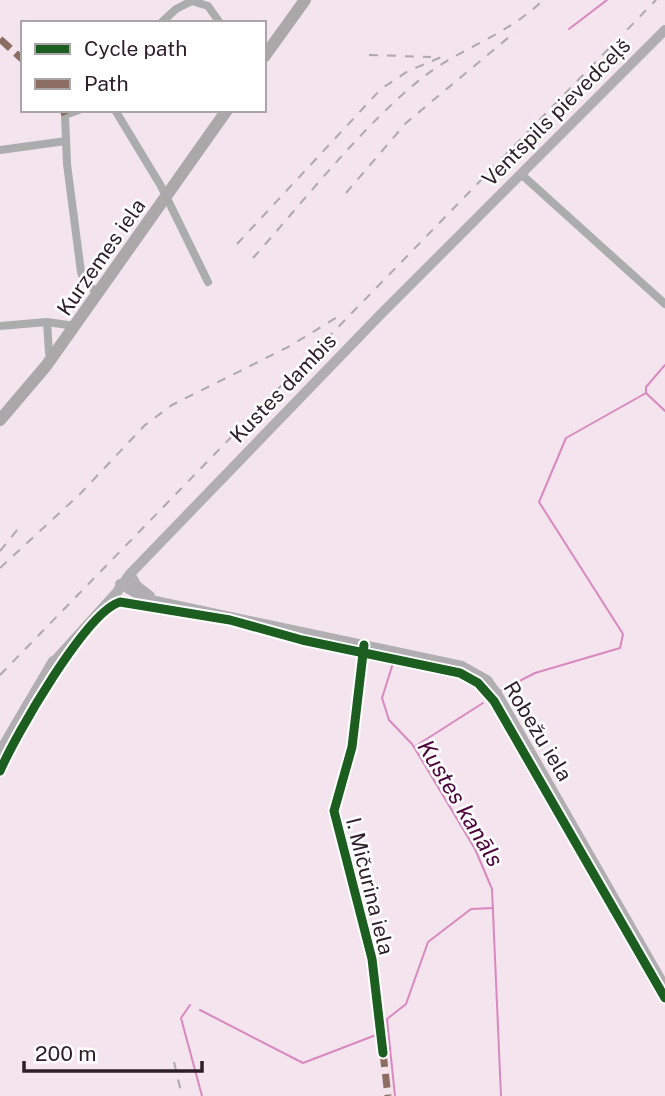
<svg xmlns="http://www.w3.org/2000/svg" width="665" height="1096" font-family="'Public Sans',sans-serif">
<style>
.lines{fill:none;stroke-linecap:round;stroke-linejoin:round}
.stream{stroke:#da88c0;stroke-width:2}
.minor{stroke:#abacac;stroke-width:8}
.major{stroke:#b0aeb0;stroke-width:10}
.highway{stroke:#aba8aa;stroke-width:12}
.rail{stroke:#ada9ac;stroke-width:2;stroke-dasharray:9 9;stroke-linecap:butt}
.quiet{stroke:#8d6e63;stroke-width:7;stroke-dasharray:14 7;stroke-linecap:butt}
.cycleway-casing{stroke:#fff;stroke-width:13}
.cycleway{stroke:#1b5e20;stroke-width:9}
.labels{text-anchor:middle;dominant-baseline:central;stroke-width:5;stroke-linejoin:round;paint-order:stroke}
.street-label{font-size:21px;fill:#2e1e28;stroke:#fff}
.water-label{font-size:23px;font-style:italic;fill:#4e053c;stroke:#fff}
</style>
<rect width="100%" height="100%" fill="#f3e4ed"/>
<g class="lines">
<!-- stream -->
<g class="stream">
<path d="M569 29 607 0"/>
<path d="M665 365 646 387V393L665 411"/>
<path d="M394 660 382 698 389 720 412 744 423 762 475 849 492 889 501 1096"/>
<path d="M500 691 535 673 620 648 623 634 539 502 566 438 646 393"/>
<path d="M414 747 483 703"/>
<path d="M190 1005 181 1018 202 1096"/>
<path d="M200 1010 303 1063 376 1035"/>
<path d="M395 1096 387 1019 406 1004 428 942 471 909 493 908"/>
</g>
<!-- minor -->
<g class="minor">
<path d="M161 23 176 9 192 1 208 6 220 23"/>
<path d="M79 110 65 115 67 164 81 272 84 280 97 293"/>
<path d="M115 110 161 186 208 282"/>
<path d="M0 150 66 141"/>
<path d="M521 174 665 304"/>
<path d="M47 322 49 353 52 358"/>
<path d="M0 326 47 322 75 326"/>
<path d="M364 645 352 747 334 811 372 959 383 1053"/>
</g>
<!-- major -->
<g class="major">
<path d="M130 574 137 586 150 596"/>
<path d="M120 584 146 599 462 666 487 680 499 697 665 987"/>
<path d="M50 666 117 592 130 574 380 315 665 30"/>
<path d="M0 751 53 661"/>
</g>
<!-- highway -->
<g class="highway">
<path d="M264 57 305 0"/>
<path d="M0 420 46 366 227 110"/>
</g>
<!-- rail -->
<g class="rail">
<path d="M369 55 431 57"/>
<path d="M346 193 406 123 515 32"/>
<path d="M237 244 381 89 408 71 444 56"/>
<path d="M253 258C305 200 361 127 422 78 460 48 508 35 543 0"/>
<path d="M0 551 17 530"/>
<path d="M0 568 80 494 145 425 172 405 290 346 339 316"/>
<path d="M0 675 656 0"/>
<path d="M174 1062 182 1096"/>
</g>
<!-- quiet -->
<g class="quiet">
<path d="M0 39 23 60"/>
<path d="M63 110 65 115"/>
<path d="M383 1053 388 1096"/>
</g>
<defs>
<g id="cycleway">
<path d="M364 645 352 747 334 811 372 959 383 1053"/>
<path d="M0 771C15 736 86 612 120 602L230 620 302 640 460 673 478 683 494 701 665 998"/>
</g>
</defs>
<!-- cycleway casing -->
<use href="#cycleway" class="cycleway-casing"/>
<!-- cycleway -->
<use href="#cycleway" class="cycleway"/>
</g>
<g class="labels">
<!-- street labels -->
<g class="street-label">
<text transform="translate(556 112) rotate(-45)">Ventspils pievedceļš</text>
<text transform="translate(101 257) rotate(-55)">Kurzemes iela</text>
<text transform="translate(283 388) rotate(-46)">Kustes dambis</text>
<text transform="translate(538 731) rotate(59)">Robežu iela</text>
<text transform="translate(370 886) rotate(76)">I. Mičurina iela</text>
</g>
<!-- water labels -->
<g class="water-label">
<text transform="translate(461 803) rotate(59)">Kustes kanāls</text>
</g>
</g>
<!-- legend -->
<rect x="21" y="21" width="245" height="91" fill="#ffffff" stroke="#aba5a9" stroke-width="2"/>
<rect x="35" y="44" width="35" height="10" fill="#1b5e20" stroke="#aba5a9" stroke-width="2"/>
<text x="84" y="56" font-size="21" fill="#2e1e28">Cycle path</text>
<rect x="35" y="79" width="35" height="10" fill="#8d6e63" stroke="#aba5a9" stroke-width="2"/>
<text x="84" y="91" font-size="21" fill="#2e1e28">Path</text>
<!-- scale -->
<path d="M24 1061v10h178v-10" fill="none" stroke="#2e1e28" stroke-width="3.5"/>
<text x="35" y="1061" font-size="21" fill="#2e1e28" stroke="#ffffff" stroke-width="5" paint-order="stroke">200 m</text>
</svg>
